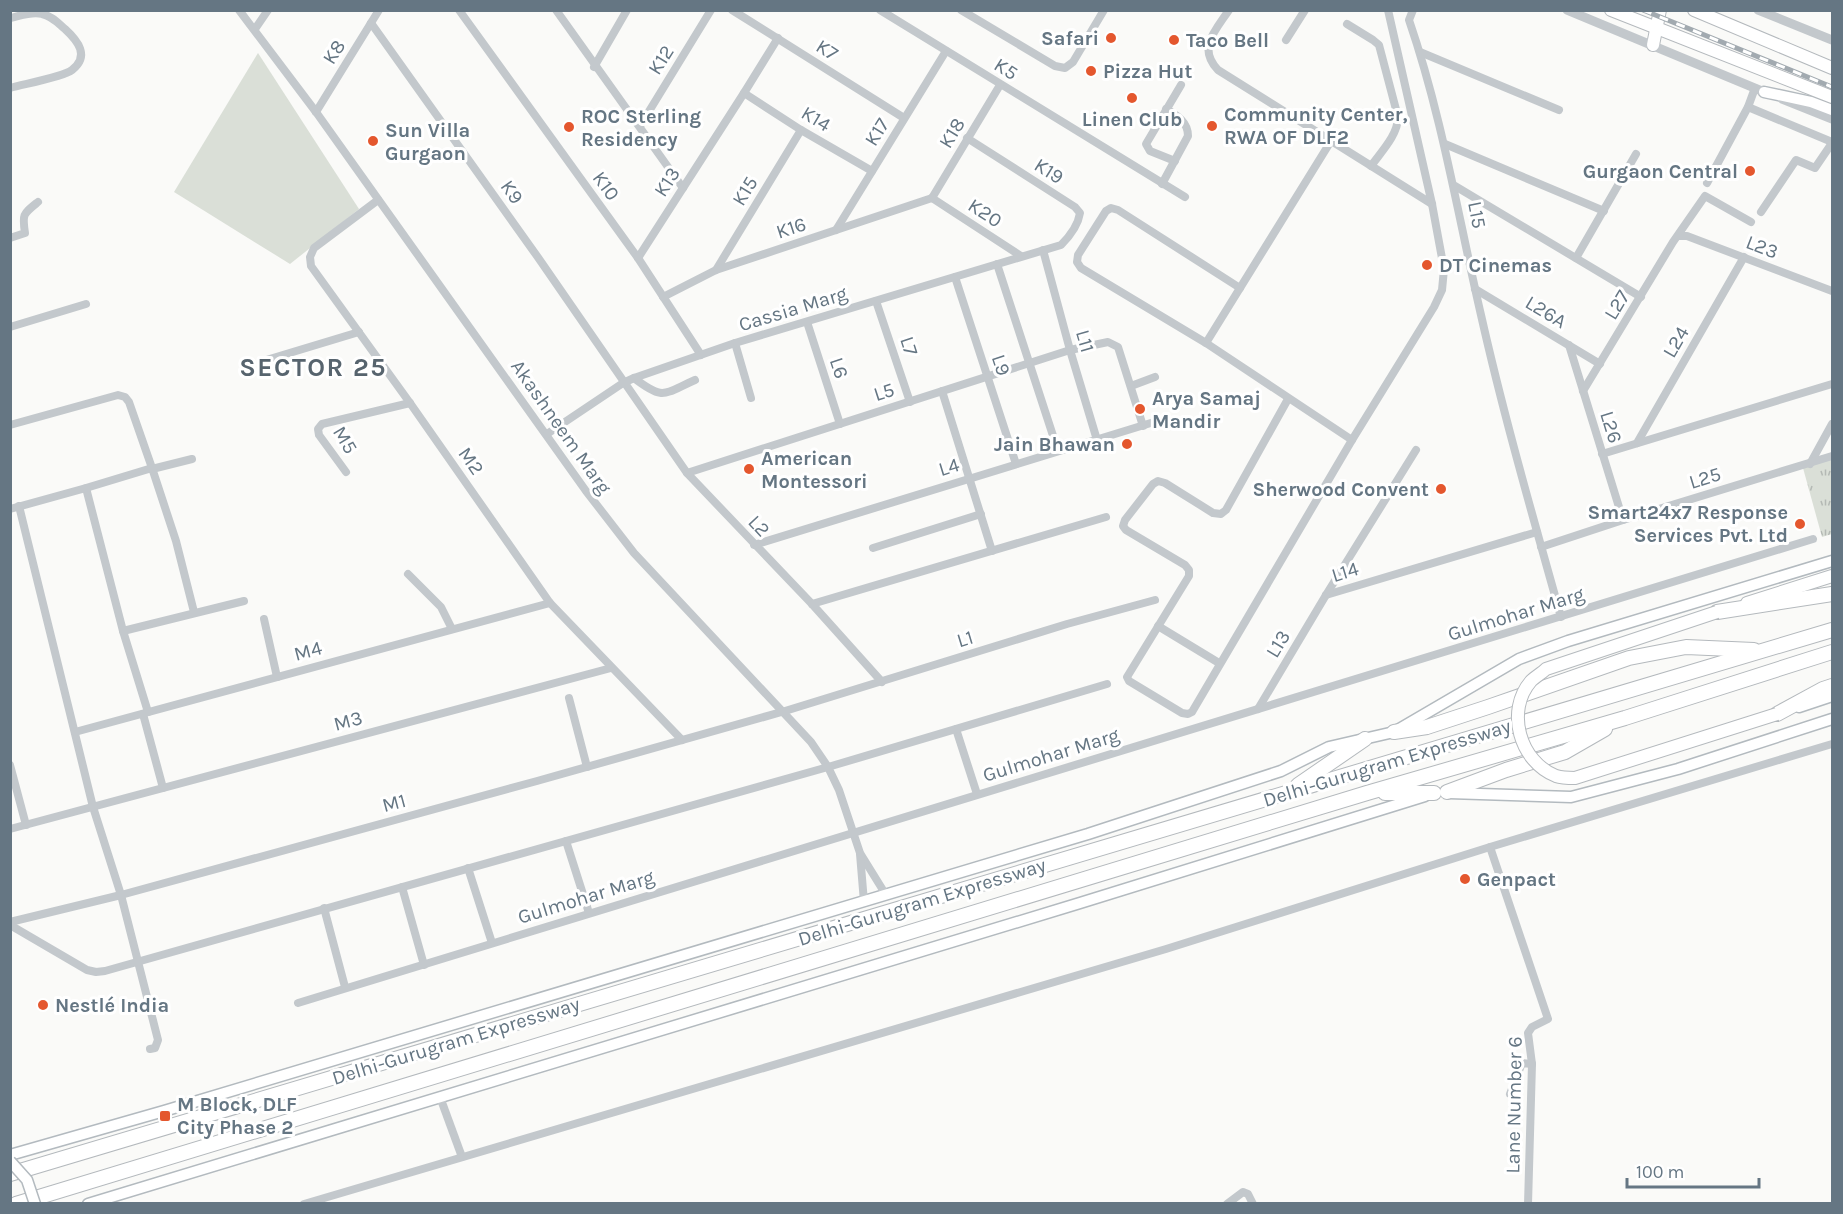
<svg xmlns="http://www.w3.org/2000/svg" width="1843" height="1214" font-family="Karla,sans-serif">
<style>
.grass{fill:#dadfd7}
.park{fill:url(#park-tufts)}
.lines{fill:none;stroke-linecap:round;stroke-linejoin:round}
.secondary-casing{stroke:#b3babf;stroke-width:13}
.primary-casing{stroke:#b5babe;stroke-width:14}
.trunk-casing{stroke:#b4b9bd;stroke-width:14}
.motorway-casing{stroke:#b4b9bd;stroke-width:16}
.minor{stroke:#c3c8cc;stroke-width:8}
.tertiary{stroke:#c3c8cc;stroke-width:9}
.secondary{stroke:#fff;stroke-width:10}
.primary{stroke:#fff;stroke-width:12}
.trunk{stroke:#fff;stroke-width:12}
.motorway{stroke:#fff;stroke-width:14}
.rail-casing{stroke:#a2aab0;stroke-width:5}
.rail{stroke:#fff;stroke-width:3;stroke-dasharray:9;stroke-linecap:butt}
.secondary-bridge-casing{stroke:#b3babf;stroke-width:13;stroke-linecap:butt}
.primary-bridge-casing{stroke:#b5babe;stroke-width:14;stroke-linecap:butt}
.secondary-bridge{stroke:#fff;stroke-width:10}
.primary-bridge{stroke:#fff;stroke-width:12}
.poi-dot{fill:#e4572e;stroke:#fff;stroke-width:2}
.labels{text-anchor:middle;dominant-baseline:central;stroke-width:6;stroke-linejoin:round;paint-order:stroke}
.poi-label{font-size:20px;font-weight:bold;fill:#657683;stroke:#fff;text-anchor:start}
.street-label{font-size:20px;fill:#657683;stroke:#fff}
.district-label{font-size:26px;font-weight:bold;letter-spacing:1.5px;fill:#57646e;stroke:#fff}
</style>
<defs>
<pattern id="park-tufts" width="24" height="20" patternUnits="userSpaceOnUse" patternTransform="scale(1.5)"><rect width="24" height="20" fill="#dadfd7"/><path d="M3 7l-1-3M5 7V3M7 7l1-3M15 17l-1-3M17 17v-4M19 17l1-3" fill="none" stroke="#b4b9b4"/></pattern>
</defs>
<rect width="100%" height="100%" fill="#fafaf8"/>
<!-- grass -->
<path class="grass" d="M258 53 359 209 290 264 174 192Z"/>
<!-- park -->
<path class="park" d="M1832 457V534L1822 537 1803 468Z"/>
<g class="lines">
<defs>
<g id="secondary">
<path d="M1764 92 1811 102 1832 110"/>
<path d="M1799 707 1832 696"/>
<path d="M1449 793 1571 797 1678 769 1832 719"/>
<path d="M10 1155 164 1111 1088 834 1281 771 1329 747 1394 732 1519 659 1568 641 1832 561"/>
<path d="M88 1204 1080 903 1425 796"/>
</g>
<path id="primary" d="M1747 603 1832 576"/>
<g id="trunk">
<path d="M1611 10 1832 97"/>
<path d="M1694 10 1832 68"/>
<path d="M1653 45 1660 10"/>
</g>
<g id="motorway">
<path d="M1717 612 1832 594"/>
<path d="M1777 714 1823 689 1832 686"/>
<path d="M1394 732 1427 727 1488 707 1629 658 1686 647 1754 650"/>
<path d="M1298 785 1365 739"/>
<path d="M1447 792 1506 770 1565 752 1605 729"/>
<path d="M1385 793H1434"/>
<path d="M10 1174 1832 630"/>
<path d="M16 1204 1367 793 1625 718 1832 652"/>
</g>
</defs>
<!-- secondary casing -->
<use href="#secondary" class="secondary-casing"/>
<!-- primary casing -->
<use href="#primary" class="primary-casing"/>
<!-- trunk casing -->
<use href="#trunk" class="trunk-casing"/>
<!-- motorway casing -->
<use href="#motorway" class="motorway-casing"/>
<!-- minor -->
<g class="minor">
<path d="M239 10 316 112 586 491 634 553 811 742 828 767 839 790 860 853 886 895"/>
<path d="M459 10 638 258 701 355"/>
<path d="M556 10 683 188"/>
<path d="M732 10 904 118"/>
<path d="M880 10 1185 197"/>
<path d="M961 10 1055 66 1065 68 1073 62 1104 10"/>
<path d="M1229 10C1215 31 1197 48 1218 70L1432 204"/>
<path d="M1413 10 1409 20C1442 116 1458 216 1481 315 1504 417 1533 517 1561 617"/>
<path d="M10 18C20 16 32 11 42 14 52 16 58 23 65 29 78 41 90 56 72 70 63 77 24 84 10 88"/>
<path d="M371 23 537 256 687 473 812 604 882 682"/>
<path d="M1347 24 1373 40 1379 45 1398 117C1398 135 1381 152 1371 166"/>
<path d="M255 29 268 10"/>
<path d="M1286 40 1305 10"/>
<path d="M1420 52 1559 110"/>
<path d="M594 67 627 10"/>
<path d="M744 93 801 130 872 171"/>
<path d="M1748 107 1832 142"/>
<path d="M316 112 379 10"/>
<path d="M640 126 711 10"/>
<path d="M1445 144 1604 211"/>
<path d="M1175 161 1150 151 1146 144 1181 85"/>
<path d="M1707 183 1748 107 1755 88"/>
<path d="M1162 184 1188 136C1188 122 1177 115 1166 109"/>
<path d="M1455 186 1641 297"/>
<path d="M932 198 1000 85"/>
<path d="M932 198 1021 256"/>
<path d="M378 200 314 248 310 257 311 266 410 403 550 603 682 740"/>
<path d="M1761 212 1796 160 1815 168 1832 143"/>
<path d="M836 230 946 51"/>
<path d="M1679 236H1687L1832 291"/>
<path d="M10 238 25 233C22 214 23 214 38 202"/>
<path d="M1043 250 1070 350 1097 440"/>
<path d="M638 258 744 93 778 38"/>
<path d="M1576 258 1636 154"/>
<path d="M997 264 1058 451"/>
<path d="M716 270 801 130"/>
<path d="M955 277 1016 464"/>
<path d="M1240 288 1118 210 1111 208 1106 211 1078 255 1077 262 1081 268 1206 343 1352 440"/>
<path d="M1475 289 1600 364"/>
<path d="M663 297 716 270 932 198"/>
<path d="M876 301 910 402"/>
<path d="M807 322 840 424"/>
<path d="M10 327 86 304"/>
<path d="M735 343 751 398"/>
<path d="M1206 343 1331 141"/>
<path d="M1569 345 1623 520"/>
<path d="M263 361 359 332"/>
<path d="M634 378C664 401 663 394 695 380"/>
<path d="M1131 386 1155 377"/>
<path d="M942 391 992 551"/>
<path d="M1583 391 1673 242 1705 196 1751 222"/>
<path d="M1288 399 1226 510 1221 514 1213 513 1165 483 1158 481 1153 484 1125 520 1123 526 1126 530 1185 565 1189 570V576L1127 677 1129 681 1182 713 1188 714 1192 712 1352 440 1434 307 1442 290 1444 269 1432 204 1388 10"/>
<path d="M10 425 118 395 125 397 129 402 152 468"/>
<path d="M547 434 623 383 634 378 735 343 1061 245C1070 236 1078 226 1080 213L1075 207 967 138"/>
<path d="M1637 443 1744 257"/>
<path d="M1602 454 1832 384"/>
<path d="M1810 464 1832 424"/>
<path d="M152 469 192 459"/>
<path d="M346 472 319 435 318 429 322 424 410 403"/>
<path d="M687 473 1070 350 1108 342 1118 347 1143 426"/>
<path d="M86 488 123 631 148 712"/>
<path d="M19 506 93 807 121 895 158 1040 155 1048 150 1049"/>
<path d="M10 509 86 488 152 468 176 541 194 612"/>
<path d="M754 545 1154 422"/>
<path d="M1541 547 1623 520 1832 456"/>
<path d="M873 548 981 514"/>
<path d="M408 574 441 607 452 629"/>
<path d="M1326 595 1537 532"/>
<path d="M812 604 1106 517"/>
<path d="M264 619 277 677"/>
<path d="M1158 626 1219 663"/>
<path d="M123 631 244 601"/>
<path d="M569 698 587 767"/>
<path d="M1258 709 1326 595 1416 450"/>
<path d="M143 714 163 788"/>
<path d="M956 729 977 794"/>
<path d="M75 732 550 603"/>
<path d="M10 765 26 825"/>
<path d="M10 829 611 668"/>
<path d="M566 841 589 913"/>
<path d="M1490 847 1548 1019 1532 1027 1528 1033 1532 1064 1528 1204"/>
<path d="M860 854 864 902"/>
<path d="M468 868 492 943"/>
<path d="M402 887 424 965"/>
<path d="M324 908 345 987"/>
<path d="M10 922 121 895 537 781 785 711 1067 624 1155 600"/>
<path d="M10 925 87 970 96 972 105 971 828 767 1107 684"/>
<path d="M298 1003 1813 539"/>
<path d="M1510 1094 1522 1063 1532 1064"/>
<path d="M440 1097 462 1157"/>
<path d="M304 1204 1166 949 1490 847 1832 744"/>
<path d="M1227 1204 1243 1192 1248 1194 1253 1204"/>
</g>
<!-- tertiary -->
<g class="tertiary">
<path d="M1567 10 1769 94"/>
<path d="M1758 10 1832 40"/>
<path d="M1782 99 1832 119"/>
</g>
<!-- secondary -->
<use href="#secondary" class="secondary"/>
<!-- primary -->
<use href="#primary" class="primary"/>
<!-- trunk -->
<use href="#trunk" class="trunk"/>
<!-- motorway -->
<use href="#motorway" class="motorway"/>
<defs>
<path id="rail" d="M1643 10 1832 87"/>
</defs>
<!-- rail casing -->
<use href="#rail" class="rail-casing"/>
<!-- rail -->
<use href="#rail" class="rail"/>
<defs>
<path id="secondary-bridge" d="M10 1161 27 1180 35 1204"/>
<path id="primary-bridge" d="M1717 612 1546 669C1542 673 1535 677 1531 681 1505 711 1520 762 1556 776 1562 778 1570 778 1575 778L1777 714"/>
</defs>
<!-- secondary-bridge casing -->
<use href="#secondary-bridge" class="secondary-bridge-casing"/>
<!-- primary-bridge casing -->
<use href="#primary-bridge" class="primary-bridge-casing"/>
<!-- secondary-bridge -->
<use href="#secondary-bridge" class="secondary-bridge"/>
<!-- primary-bridge -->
<use href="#primary-bridge" class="primary-bridge"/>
</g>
<!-- markers -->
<g class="poi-dot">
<circle cx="1111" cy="38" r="6"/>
<circle cx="1174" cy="40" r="6"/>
<circle cx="1091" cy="71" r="6"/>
<circle cx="1132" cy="98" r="6"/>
<circle cx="1212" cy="126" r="6"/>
<circle cx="569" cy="127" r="6"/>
<circle cx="373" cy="141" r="6"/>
<circle cx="1750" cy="171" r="6"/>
<circle cx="1427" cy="265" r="6"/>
<circle cx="1140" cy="409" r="6"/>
<circle cx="1127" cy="444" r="6"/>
<circle cx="749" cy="469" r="6"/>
<circle cx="1441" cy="489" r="6"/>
<circle cx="1800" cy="524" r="6"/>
<circle cx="1465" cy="879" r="6"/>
<circle cx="43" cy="1005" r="6"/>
<rect x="159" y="1110" width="12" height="12" rx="3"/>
</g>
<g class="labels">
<!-- poi labels -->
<g class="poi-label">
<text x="1099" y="38" text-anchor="end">Safari</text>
<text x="1186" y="40">Taco Bell</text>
<text x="1103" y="71">Pizza Hut</text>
<text x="1224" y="114">Community Center,<tspan x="1224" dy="23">RWA OF DLF2</tspan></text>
<text x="581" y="116">ROC Sterling<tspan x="581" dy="23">Residency</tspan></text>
<text x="1132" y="119" text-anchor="middle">Linen Club</text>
<text x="385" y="130">Sun Villa<tspan x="385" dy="23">Gurgaon</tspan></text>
<text x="1738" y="171" text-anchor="end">Gurgaon Central</text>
<text x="1439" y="265">DT Cinemas</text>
<text x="1152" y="398">Arya Samaj<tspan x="1152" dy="23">Mandir</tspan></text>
<text x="1115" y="444" text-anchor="end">Jain Bhawan</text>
<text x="761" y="458">American<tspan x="761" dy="23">Montessori</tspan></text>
<text x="1429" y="489" text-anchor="end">Sherwood Convent</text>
<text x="1788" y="512" text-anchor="end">Smart24x7 Response<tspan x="1788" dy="23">Services Pvt. Ltd</tspan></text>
<text x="1477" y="879">Genpact</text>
<text x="55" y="1005">Nestlé India</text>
<text x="177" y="1104">M Block, DLF<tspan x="177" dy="23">City Phase 2</tspan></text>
</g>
<!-- street labels -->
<g class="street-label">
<text transform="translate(827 50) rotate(32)">K7</text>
<text transform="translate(334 52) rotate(-58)">K8</text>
<text transform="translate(661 60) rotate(-58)">K12</text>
<text transform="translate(1006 69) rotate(32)">K5</text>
<text transform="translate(816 119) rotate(31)">K14</text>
<text transform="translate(877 132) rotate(-58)">K17</text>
<text transform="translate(952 133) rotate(-59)">K18</text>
<text transform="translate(1049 171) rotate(32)">K19</text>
<text transform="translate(667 182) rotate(-57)">K13</text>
<text transform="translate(606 186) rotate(54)">K10</text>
<text transform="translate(745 191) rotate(-59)">K15</text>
<text transform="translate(512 192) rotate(55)">K9</text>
<text transform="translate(985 213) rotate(33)">K20</text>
<text transform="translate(1477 215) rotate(79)">L15</text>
<text transform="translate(791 228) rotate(-18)">K16</text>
<text transform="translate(1762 247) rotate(21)">L23</text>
<text transform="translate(1617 305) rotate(-59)">L27</text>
<text transform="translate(793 309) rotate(-17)">Cassia Marg</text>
<text transform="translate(1546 312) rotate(31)">L26A</text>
<text transform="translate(1085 341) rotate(74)">L11</text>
<text transform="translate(1676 342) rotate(-60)">L24</text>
<text transform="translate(909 346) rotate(72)">L7</text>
<text transform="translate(1001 365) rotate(72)">L9</text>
<text transform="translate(839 368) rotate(72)">L6</text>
<text transform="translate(884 392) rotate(-18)">L5</text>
<text transform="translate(561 427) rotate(55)">Akashneem Marg</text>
<text transform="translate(1611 427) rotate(73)">L26</text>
<text transform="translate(345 440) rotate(59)">M5</text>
<text transform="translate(471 461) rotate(55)">M2</text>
<text transform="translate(949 467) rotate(-17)">L4</text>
<text transform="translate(1705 478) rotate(-17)">L25</text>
<text transform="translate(759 526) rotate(47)">L2</text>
<text transform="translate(1345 572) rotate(-17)">L14</text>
<text transform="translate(1516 614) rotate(-17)">Gulmohar Marg</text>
<text transform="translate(965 639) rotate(-17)">L1</text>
<text transform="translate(1278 644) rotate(-59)">L13</text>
<text transform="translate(308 651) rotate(-15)">M4</text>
<text transform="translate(348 721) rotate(-15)">M3</text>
<text transform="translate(1051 755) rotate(-17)">Gulmohar Marg</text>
<text transform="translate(1387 763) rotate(-17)">Delhi-Gurugram Expressway</text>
<text transform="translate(394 803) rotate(-15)">M1</text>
<text transform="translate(586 897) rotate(-17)">Gulmohar Marg</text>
<text transform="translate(922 902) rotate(-17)">Delhi-Gurugram Expressway</text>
<text transform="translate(456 1041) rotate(-17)">Delhi-Gurugram Expressway</text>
<text transform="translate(1514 1105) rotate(-89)">Lane Number 6</text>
</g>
<!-- district labels -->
<g class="district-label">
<text x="313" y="367">SECTOR 25</text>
</g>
</g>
<!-- border -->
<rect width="1843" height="1214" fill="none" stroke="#657683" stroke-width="24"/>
<!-- scale -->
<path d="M1627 1178v9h132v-9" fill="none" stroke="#657683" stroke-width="3"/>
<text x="1636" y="1178" font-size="18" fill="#657683" stroke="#ffffff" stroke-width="4.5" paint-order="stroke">100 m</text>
</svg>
